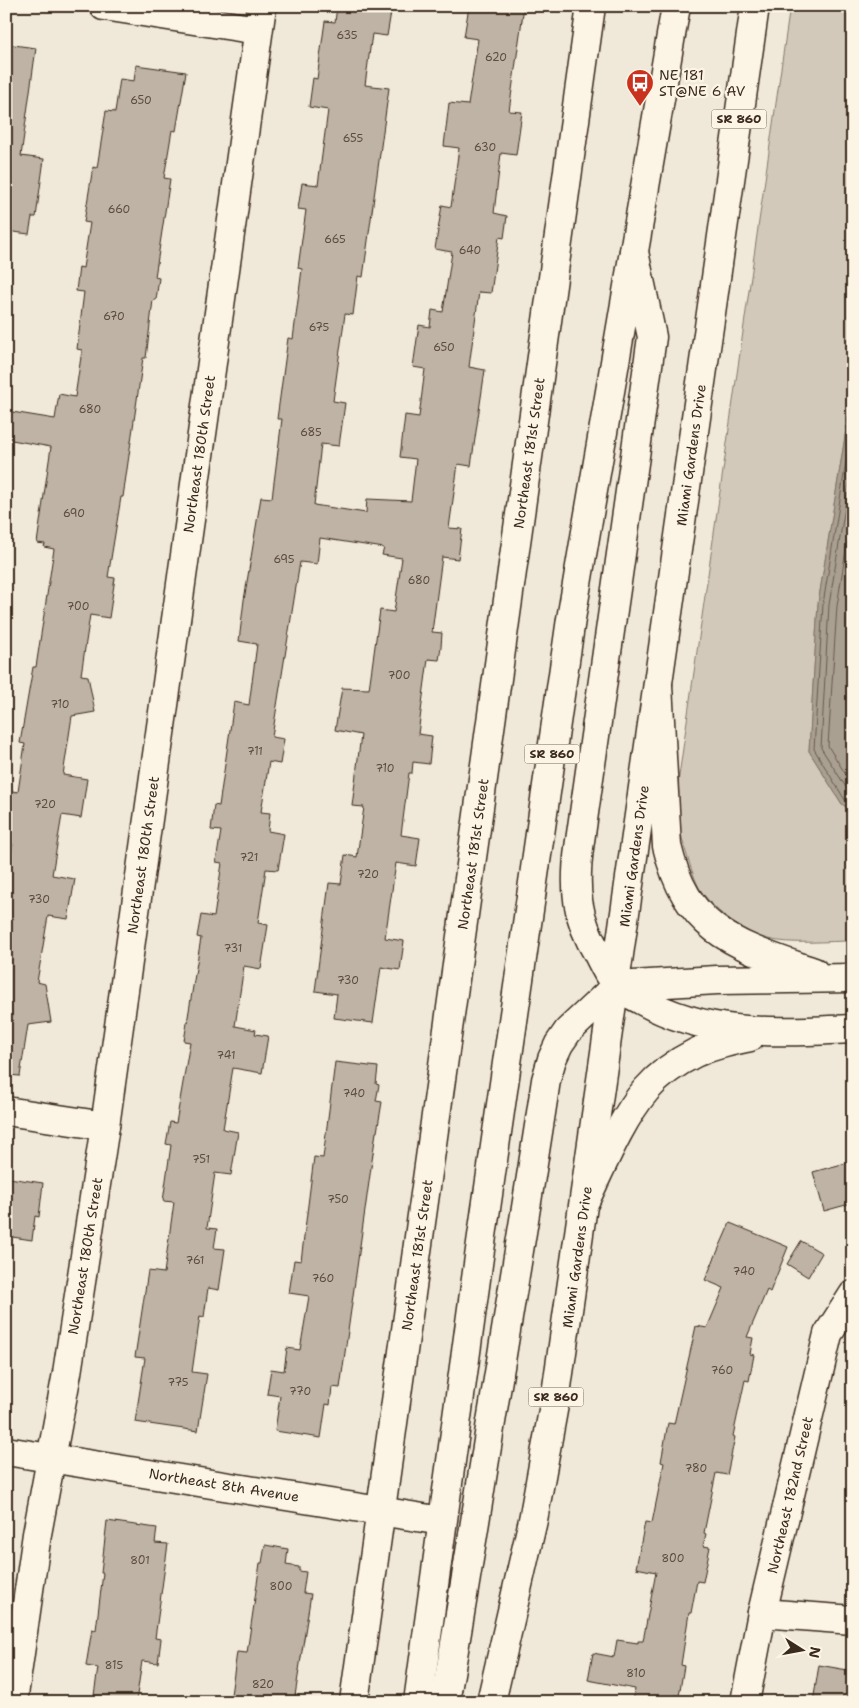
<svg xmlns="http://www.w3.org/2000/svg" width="859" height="1708" font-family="'Shantell Sans',sans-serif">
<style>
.green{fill:#d2c9ba;stroke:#867a6c}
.water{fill:#aaa091;stroke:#7e7163}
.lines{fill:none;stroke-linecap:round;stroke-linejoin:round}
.shore{stroke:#67594c;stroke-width:1}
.building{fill:#beb3a4;stroke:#3b2a1e}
.minor-casing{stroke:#3b2a1e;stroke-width:31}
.primary-casing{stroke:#3b2a1e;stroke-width:31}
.motorway-casing{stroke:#3b2a1e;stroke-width:31}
.minor{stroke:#fcf5e5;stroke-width:28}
.primary{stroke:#fcf5e5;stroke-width:28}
.motorway{stroke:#fcf5e5;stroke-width:28}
.labels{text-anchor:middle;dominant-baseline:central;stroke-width:4.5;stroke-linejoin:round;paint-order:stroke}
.number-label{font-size:11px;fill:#5c4c40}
.shield{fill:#fcf5e5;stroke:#75675a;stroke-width:1}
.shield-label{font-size:12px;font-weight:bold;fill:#3b2a1e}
.poi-label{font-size:14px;fill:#3b2a1e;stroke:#fcf5e5;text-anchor:start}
.street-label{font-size:14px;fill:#3b2a1e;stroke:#fcf5e5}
</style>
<rect width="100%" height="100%" fill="#f0e9d9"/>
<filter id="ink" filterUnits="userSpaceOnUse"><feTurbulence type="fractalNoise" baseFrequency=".02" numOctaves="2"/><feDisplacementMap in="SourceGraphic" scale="10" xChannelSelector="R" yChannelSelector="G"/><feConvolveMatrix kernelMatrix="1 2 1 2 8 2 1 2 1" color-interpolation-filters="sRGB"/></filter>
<g filter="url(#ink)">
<!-- green -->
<path class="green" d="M790 6H853V387L818 604 809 751 842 804 853 812V941C829 941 790 945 768 939 742 933 717 913 701 891 694 881 681 838 679 825 677 812 678 797 678 783Z"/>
<!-- water -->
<path class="water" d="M853 387V812L842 804 809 751 818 604Z"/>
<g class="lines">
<!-- shore -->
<g class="shore">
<path d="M853 419 823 604 814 749 845 800 853 806"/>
<path d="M853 458 829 605 821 748 853 798"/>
<path d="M853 505 837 606 828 746 853 786"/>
</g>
</g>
<!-- building -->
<g class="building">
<path d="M337 6H392L387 36 372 34 365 85 389 88 363 277 358 276 353 315 345 314 333 401 345 403 339 446 321 444 314 505 366 513 367 499 411 501 416 459 400 457 405 415 419 417 425 369 413 367 419 325 430 327 432 310 443 312 452 252 435 249 442 205 451 207 459 148 444 146 449 103 468 105 478 39 464 37 469 6H524L509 111 522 112 516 155 501 153 494 213 507 216 504 238 499 237 491 293 479 292 469 367 485 370 480 404 471 466 458 464 449 528 462 529 458 559 442 557 432 632 442 633 441 647 439 660 428 659 418 734 432 736 429 764 413 762 412 773H409L401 835 420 838 416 866 396 863 385 938 404 941 400 970 381 967 373 1023 334 1018 337 994 315 991 329 883 341 884 345 855 357 857 364 807 352 806 361 735 335 730 342 688 369 689 380 610 394 612 402 558 382 555 384 548 320 538 317 564 300 562 272 737 284 739 280 764 269 762 261 812 270 813 268 831 284 834 278 870 266 869 258 923 268 925 261 969 244 966 235 1026 256 1030 255 1034 268 1036 262 1073 233 1068 223 1129 238 1132 231 1175 215 1173 207 1228 217 1229 214 1248 225 1249 219 1290 208 1288 204 1317 200 1316 192 1372 207 1374 198 1431 135 1422 145 1358 135 1357 148 1271 164 1273 174 1202 163 1201 171 1145 166 1144 170 1122 176 1123 190 1042 184 1041 201 938 197 937 201 915 214 917 222 863 216 862 221 831 211 830 214 805 219 806 234 702 249 705 257 644 239 641 244 600 261 497 272 498 282 419H277L288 338 293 339 302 269 298 268 306 210 298 209 302 183 318 185 328 110 309 107 313 78 317 79 325 21 335 22Z"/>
<path d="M6 44 36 48 21 156 44 159 36 217H32L29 234 6 231Z"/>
<path d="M136 65 186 72 176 131 172 130 164 178 170 179 155 277 159 278 156 300H153L146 358H143L123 497H121L108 577 115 578 109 618 90 615 81 675 88 676 95 712 72 716 63 775 87 779 81 818 62 815 52 875 75 879 68 919 48 916 37 982 45 984 51 1022 28 1025 20 1076 6 1075V881L13 844H10L12 827 6 826V790L18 792 25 744 20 743 33 667H36L54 549 44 547 45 544 37 543 51 447 6 439V411L55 419 59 394 75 397 82 350 77 349 84 292 76 291 79 267 83 268 90 223 84 222 93 167 97 168 106 111 115 112 120 79 134 81Z"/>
<path d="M335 1062 378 1067 376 1084 379 1085 376 1101 382 1102 377 1132H376L340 1388 332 1387 330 1405 326 1404 321 1438 275 1431 280 1396 267 1394 271 1369 284 1371 287 1348 300 1350 309 1296 289 1293 294 1260 301 1261 314 1157 323 1158Z"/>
<path d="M853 1161V1203L824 1211 813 1172Z"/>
<path d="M9 1178 43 1183 39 1217 35 1216 32 1240 6 1236V1203Z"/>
<path d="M730 1223 788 1247 770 1292 767 1290 747 1337 753 1338 750 1354 754 1355 749 1381 745 1380 733 1436 735 1437 727 1475 716 1473 704 1533 706 1534 703 1546 710 1547 703 1582 697 1581 691 1613H689L681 1665 684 1666 679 1696 675 1695 674 1702H633L635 1689 588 1680 593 1653 614 1657 617 1640 638 1643V1641H643L656 1572 636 1568 645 1522 652 1523 664 1463 661 1462 668 1423 674 1424 696 1326 707 1328 724 1288 705 1280Z"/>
<path d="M801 1241 822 1253 808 1277 787 1264Z"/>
<path d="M107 1521 157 1528 155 1543 168 1544 155 1638 161 1639 158 1663 142 1661 136 1702H93L98 1668 86 1666 92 1629 96 1630 103 1573H101Z"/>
<path d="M265 1545 288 1549 286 1565 299 1567V1571L306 1572 303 1593 311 1594 294 1702H230L237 1652 247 1653 260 1563H262Z"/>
<path d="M819 1665 853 1671V1702H813Z"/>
</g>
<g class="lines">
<defs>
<g id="minor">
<path d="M104 6 258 30"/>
<path d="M6 1111 105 1126"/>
<path d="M6 1451 442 1521"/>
<path d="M762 1613 853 1620"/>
<path d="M13 1702 37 1534 67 1373 105 1126 262 6"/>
<path d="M354 1702 591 6"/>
<path d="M745 1702 762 1613 828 1334 853 1295"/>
</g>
<g id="primary">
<path d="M418 1702 479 1257 571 619 676 6"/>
<path d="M491 1702 533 1520 556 1394 755 6"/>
</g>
<g id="motorway">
<path d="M634 252 652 337 579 848C574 889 576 918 598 954 603 964 608 975 615 984 620 991 633 995 641 1000 709 1038 778 1032 853 1029"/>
<path d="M658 685 667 846C688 934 737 945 814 972"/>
<path d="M585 1201C602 1166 621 1119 646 1090 659 1075 677 1062 695 1053 712 1045 732 1041 750 1037"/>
<path d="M445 1702C465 1589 482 1475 501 1361 516 1268 532 1174 546 1080L552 1059 559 1044 568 1031 616 986 717 980 853 978"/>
</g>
</defs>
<!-- minor casing -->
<use href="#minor" class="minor-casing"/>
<!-- primary casing -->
<use href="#primary" class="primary-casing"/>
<!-- motorway casing -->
<use href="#motorway" class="motorway-casing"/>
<!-- minor -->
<use href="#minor" class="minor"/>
<!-- primary -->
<use href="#primary" class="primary"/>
<!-- motorway -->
<use href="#motorway" class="motorway"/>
</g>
</g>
<!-- icons -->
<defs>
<symbol id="bus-pin" viewBox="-11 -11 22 30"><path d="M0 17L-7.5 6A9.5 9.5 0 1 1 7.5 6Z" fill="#c8321e" stroke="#fcf5e5"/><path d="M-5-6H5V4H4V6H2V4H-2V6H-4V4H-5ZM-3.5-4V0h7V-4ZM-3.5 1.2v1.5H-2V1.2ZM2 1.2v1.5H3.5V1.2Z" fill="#fff"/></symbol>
</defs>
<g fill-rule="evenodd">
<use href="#bus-pin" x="624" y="67" width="32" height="43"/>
</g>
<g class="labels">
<!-- number labels -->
<g class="number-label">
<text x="347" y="35">635</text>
<text x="496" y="57">620</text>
<text x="141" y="100">650</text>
<text x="353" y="138">655</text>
<text x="485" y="147">630</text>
<text x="119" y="209">660</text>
<text x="335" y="239">665</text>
<text x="470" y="250">640</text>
<text x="114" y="316">670</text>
<text x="319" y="327">675</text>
<text x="444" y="347">650</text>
<text x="90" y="409">680</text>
<text x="311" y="432">685</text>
<text x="74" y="513">690</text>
<text x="284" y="559">695</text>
<text x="419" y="580">680</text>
<text x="78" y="606">700</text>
<text x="399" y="675">700</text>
<text x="60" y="704">710</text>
<text x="255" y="751">711</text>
<text x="385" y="768">710</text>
<text x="45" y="804">720</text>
<text x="249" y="857">721</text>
<text x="368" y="874">720</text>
<text x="39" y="899">730</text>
<text x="233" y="948">731</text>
<text x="348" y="980">730</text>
<text x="226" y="1055">741</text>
<text x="354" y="1093">740</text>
<text x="201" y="1159">751</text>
<text x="338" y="1199">750</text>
<text x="195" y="1260">761</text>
<text x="744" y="1271">740</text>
<text x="323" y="1278">760</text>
<text x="722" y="1370">760</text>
<text x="178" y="1382">775</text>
<text x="300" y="1391">770</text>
<text x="696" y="1468">780</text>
<text x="673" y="1558">800</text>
<text x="140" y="1560">801</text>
<text x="281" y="1586">800</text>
<text x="114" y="1665">815</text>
<text x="636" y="1673">810</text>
<text x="263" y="1684">820</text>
</g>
<!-- shield labels -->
<g class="shield">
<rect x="711.5" y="109.5" width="55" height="19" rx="4"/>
<rect x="524.5" y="744.5" width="55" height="19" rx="4"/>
<rect x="528.5" y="1387.5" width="55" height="19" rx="4"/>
</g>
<g class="shield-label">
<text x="739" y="119">SR 860</text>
<text x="552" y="754">SR 860</text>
<text x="556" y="1397">SR 860</text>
</g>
<!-- poi labels -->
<g class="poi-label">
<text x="659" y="75">NE 181<tspan x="659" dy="16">ST@NE 6 AV</tspan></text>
</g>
<!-- street labels -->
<g class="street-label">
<text transform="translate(529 453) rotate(-82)">Northeast 181st Street</text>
<text transform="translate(199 454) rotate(-82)">Northeast 180th Street</text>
<text transform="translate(691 455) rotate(-82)">Miami Gardens Drive</text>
<text transform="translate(473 854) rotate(-82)">Northeast 181st Street</text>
<text transform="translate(143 855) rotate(-82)">Northeast 180th Street</text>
<text transform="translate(634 856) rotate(-82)">Miami Gardens Drive</text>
<text transform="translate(417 1255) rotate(-82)">Northeast 181st Street</text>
<text transform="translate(85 1256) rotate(-81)">Northeast 180th Street</text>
<text transform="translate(577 1257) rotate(-82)">Miami Gardens Drive</text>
<text transform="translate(224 1485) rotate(9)">Northeast 8th Avenue</text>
<text transform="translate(790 1495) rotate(-77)">Northeast 182nd Street</text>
</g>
</g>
<!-- margin -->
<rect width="859" height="1708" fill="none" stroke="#fcf5e5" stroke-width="25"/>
<rect x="12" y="12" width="834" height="1683" fill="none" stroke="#3b2a1e" stroke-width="2" filter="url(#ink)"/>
<!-- north arrow -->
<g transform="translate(802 1650) rotate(101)" stroke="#fcf5e5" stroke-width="4" paint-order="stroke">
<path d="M0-4L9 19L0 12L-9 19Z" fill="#3b2a1e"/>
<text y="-8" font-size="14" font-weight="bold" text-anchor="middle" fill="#3b2a1e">N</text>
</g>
</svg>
